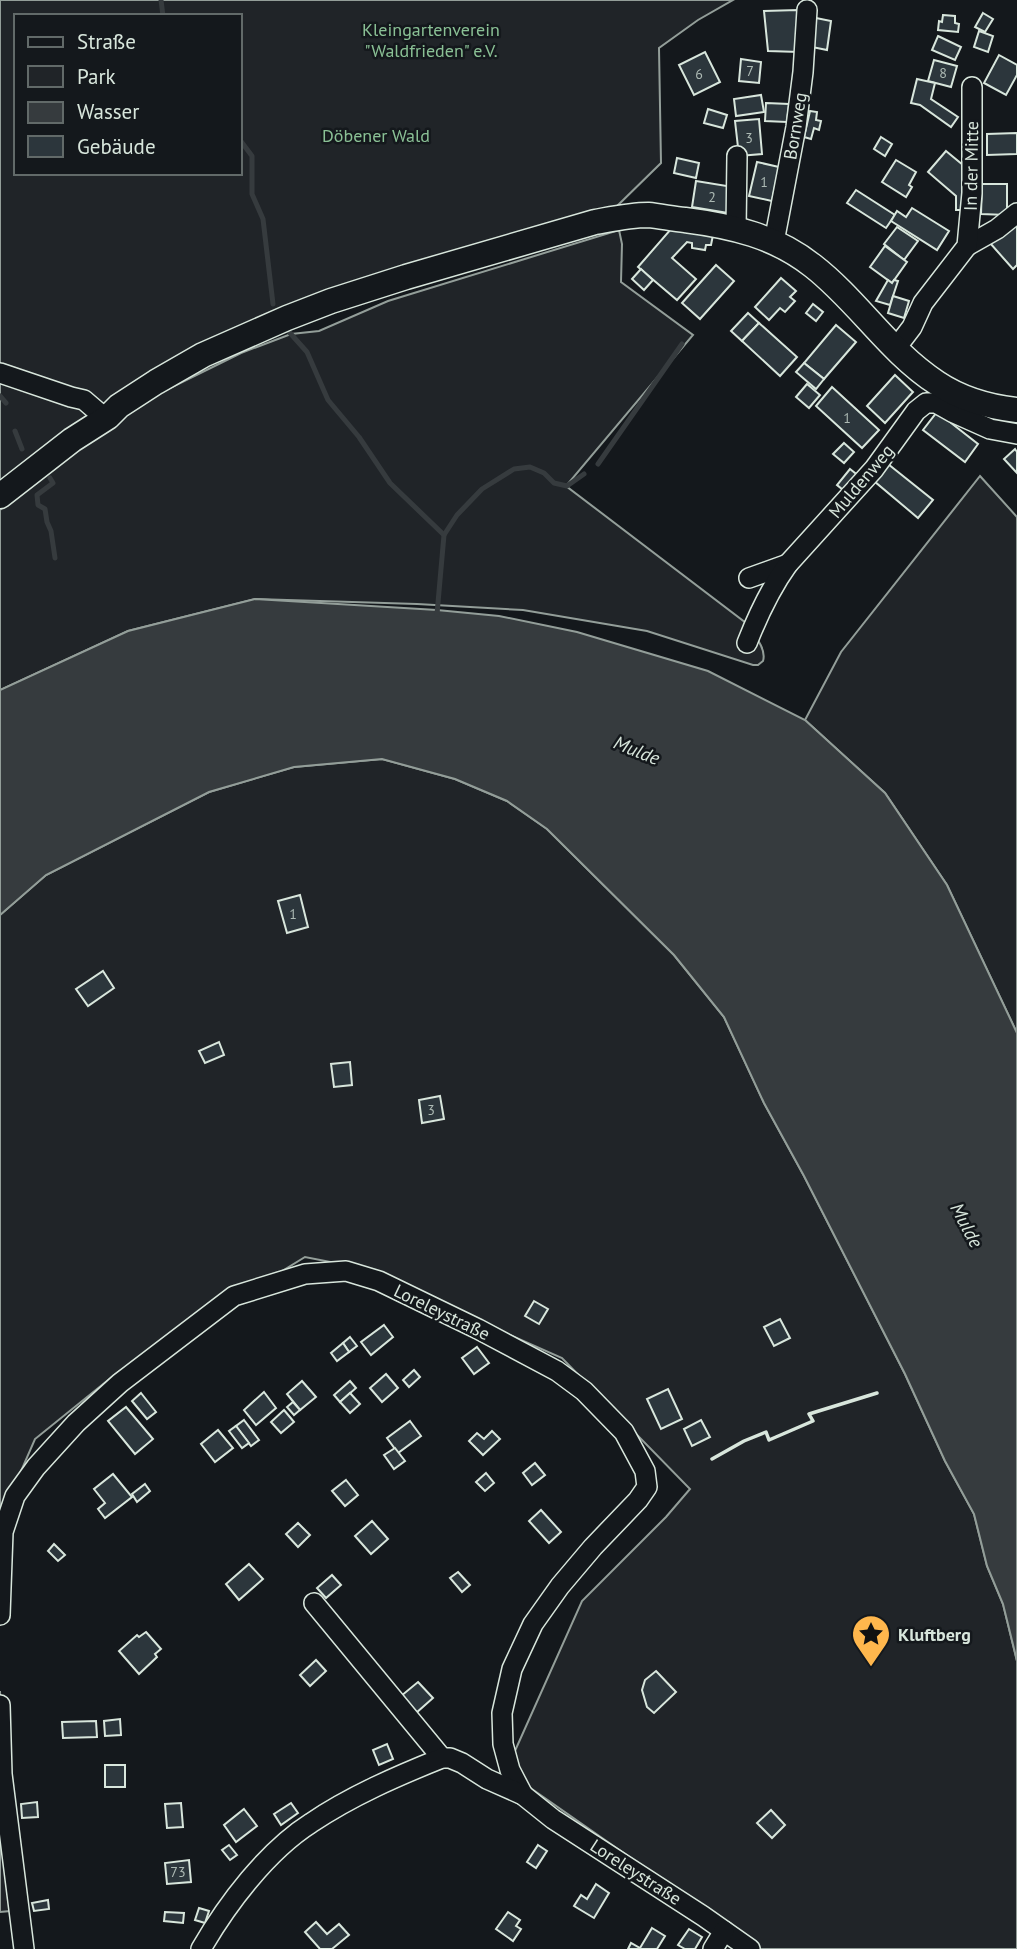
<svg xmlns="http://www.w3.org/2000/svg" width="1017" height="1949" font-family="'PT Sans',sans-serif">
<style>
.green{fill:#202428;stroke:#939e99;stroke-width:2;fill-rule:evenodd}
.water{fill:#363b3e;stroke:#939e99;stroke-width:2}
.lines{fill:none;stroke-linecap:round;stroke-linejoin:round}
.stream{stroke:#363b3e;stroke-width:5}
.building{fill:#2c363c;stroke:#d8e6dc;stroke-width:2}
.minor-casing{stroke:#d8e6dc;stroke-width:22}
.major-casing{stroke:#d8e6dc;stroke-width:27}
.minor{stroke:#14181c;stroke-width:19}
.major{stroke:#14181c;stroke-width:24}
.wall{stroke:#d8e6dc;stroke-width:3.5}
.labels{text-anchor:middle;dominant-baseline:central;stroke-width:5;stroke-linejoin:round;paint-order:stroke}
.number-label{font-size:14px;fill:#adbab4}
.park-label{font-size:18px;fill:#8ac095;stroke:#14181c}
.street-label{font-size:18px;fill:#d8e6dc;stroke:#14181c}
.poi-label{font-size:18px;font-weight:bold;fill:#d8e6dc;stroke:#14181c;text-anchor:start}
.water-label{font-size:19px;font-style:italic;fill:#d8e6dc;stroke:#14181c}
</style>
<rect width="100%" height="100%" fill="#14181c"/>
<!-- green -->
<g class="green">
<path d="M0 0H733L698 20 659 48 661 163 615 208 328 292 0 486ZM16 16H240V173H16Z"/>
<path d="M619 230 622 244 621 282 693 335 566 486 746 623C753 634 767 648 763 661L758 665H753L647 631 523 610 417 604 255 599 128 631 0 690V510L63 458 114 421 164 391 241 353 291 334 319 331 388 301Z"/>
<path d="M980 476 1017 517V1033L947 885 885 793 805 720 841 652Z"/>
<path d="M382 759 455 779 507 801 547 829 674 955 724 1017 764 1103 804 1176 905 1374 945 1461 974 1514 987 1566 1003 1604 1017 1661V1949H755L744 1937 506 1771 582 1601 666 1517 690 1489 562 1358 356 1267 305 1257 118 1372 35 1439 0 1519V915L46 875 209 792 294 767Z"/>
<path d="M0 1691 10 1911 0 1912Z"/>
</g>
<!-- water -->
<path class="water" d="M255 599 437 610 499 616 577 632 708 671 805 720 885 793 947 885 1017 1033V1661L1003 1604 987 1566 974 1514 945 1461 905 1374 804 1176 764 1103 724 1017 674 955 547 829 507 801 455 779 382 759 294 767 209 792 46 875 0 915V690L128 631Z"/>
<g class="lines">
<!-- stream -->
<g class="stream">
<path d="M161 0 163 16"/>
<path d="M240 140 252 156V194L263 219 273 304"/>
<path d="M290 333 307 352 328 400 359 437 390 483 444 535 437 614"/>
<path d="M0 396 6 403"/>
<path d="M15 431 22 449"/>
<path d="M598 464 682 344"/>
<path d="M50 478 53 483 37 495 38 505 45 509 47 522 51 531 55 558"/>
<path d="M444 535 457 515 482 489 514 469 530 467 544 473 554 483 567 486 584 474"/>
</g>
</g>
<!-- building -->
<g class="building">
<path d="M798 10 799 52 768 51 764 11Z"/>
<path d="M983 13 993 19 985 32 975 27Z"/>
<path d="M943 15 955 16V23L959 24 958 32 938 30 939 21 942 22Z"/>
<path d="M816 18 831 21 827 50 812 47Z"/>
<path d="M979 31 993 36 988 52 974 47Z"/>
<path d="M938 36 961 47 955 60 932 50Z"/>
<path d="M705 52 720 82 694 95 679 65Z"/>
<path d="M999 55 1017 65V75L1006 95 984 83Z"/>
<path d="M741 59 761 62 759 83 739 81Z"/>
<path d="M934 60 957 66 951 87 928 81Z"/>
<path d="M917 79 935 83 931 99 958 117 951 127 920 105 911 103Z"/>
<path d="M761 95 764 112 736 116 734 99Z"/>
<path d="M766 103 789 104 787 122 765 121Z"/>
<path d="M708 109 727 115 723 128 704 123Z"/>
<path d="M810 111 817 112 816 120 821 121 819 130 814 128 811 139 804 137Z"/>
<path d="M759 119 762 154 739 156 735 121Z"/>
<path d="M1017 133V154L987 155V134Z"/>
<path d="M881 137 892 144 885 156 874 149Z"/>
<path d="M946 151 969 170 968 210H956V196L928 172Z"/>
<path d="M677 158 699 163 696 178 674 173Z"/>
<path d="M896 160 916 172 909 185 912 187 906 197 882 182Z"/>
<path d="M757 162 779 167 772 201 749 196Z"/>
<path d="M696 181 733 187 728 213 692 207Z"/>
<path d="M982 184H1007V215L981 214Z"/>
<path d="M856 190 895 215 886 228 847 203Z"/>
<path d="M912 208 949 231 937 250 891 221 897 211 906 217Z"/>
<path d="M1017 218V265L1013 269 990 243Z"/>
<path d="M897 227 918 241 904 260 884 244Z"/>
<path d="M671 229 713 235 711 245H706L705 250 692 248V243L687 242 672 258 696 279 677 300 638 267Z"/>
<path d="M885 246 907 262 892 283 870 267Z"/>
<path d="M716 265 734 281 700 319 682 303Z"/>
<path d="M641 269 653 280 644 290 632 279Z"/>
<path d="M781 278 796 291 790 297 795 301 785 312 780 308 769 320 755 307Z"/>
<path d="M888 280 892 283 894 280 898 281 890 305 876 301Z"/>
<path d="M893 296 909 301 904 318 888 313Z"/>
<path d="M813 304 823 312 816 321 806 313Z"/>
<path d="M748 313 759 323 742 341 731 331Z"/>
<path d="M759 323 797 357 780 376 742 341Z"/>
<path d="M836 325 856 342 824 379 804 363Z"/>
<path d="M804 363 824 379 816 389 796 372Z"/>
<path d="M895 375 913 392 885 423 867 406Z"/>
<path d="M807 384 820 395 809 408 796 397Z"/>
<path d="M832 387 879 430 862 448 816 406Z"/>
<path d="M937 412 978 444 965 462 923 430Z"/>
<path d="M844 443 854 452 844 463 833 454Z"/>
<path d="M1015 449 1017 452V473L1004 459Z"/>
<path d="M888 464 933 500 918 518 874 481Z"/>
<path d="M850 469 860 477 847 493 837 485Z"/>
<path d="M300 895 308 927 287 933 278 901Z"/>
<path d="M103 971 114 988 88 1006 76 989Z"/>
<path d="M219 1042 224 1055 205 1063 199 1051Z"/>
<path d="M350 1062 352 1085 334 1087 331 1064Z"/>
<path d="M440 1096 444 1119 422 1123 419 1100Z"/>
<path d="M534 1301 548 1309 539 1324 525 1316Z"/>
<path d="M780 1319 790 1338 774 1346 764 1327Z"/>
<path d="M384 1325 393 1337 371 1355 361 1342Z"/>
<path d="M350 1337 357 1346 349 1352 343 1343Z"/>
<path d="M343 1343 349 1352 337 1361 331 1353Z"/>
<path d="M477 1347 489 1363 474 1374 462 1358Z"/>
<path d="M414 1370 420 1377 409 1387 403 1380Z"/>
<path d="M386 1374 398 1388 382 1402 370 1388Z"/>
<path d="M302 1381 316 1397 300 1410 287 1394Z"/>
<path d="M350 1381 356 1388 340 1402 334 1395Z"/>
<path d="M668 1389 682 1419 661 1429 647 1399Z"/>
<path d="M264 1392 276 1408 256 1425 244 1410Z"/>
<path d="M141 1393 156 1412 147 1419 132 1401Z"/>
<path d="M350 1393 360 1404 350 1413 340 1402Z"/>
<path d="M293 1402 300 1410 294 1415 287 1407Z"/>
<path d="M126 1407 153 1439 135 1454 108 1421Z"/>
<path d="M284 1410 294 1422 281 1433 271 1422Z"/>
<path d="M244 1420 259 1440 251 1446 236 1426Z"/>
<path d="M701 1420 710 1437 692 1446 684 1429Z"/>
<path d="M410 1421 421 1436 398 1453 387 1438Z"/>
<path d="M236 1426 249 1443 242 1448 229 1431Z"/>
<path d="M218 1430 233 1448 215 1462 201 1444Z"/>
<path d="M492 1431 500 1439 483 1455 469 1441 477 1433 484 1439Z"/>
<path d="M395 1448 405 1461 394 1469 384 1455Z"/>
<path d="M535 1463 545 1475 532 1485 523 1473Z"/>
<path d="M486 1473 494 1483 485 1491 476 1482Z"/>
<path d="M113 1474 132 1497 105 1518 98 1509 105 1503 94 1489Z"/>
<path d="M346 1480 358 1495 345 1506 332 1491Z"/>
<path d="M145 1484 150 1491 137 1502 132 1494Z"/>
<path d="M541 1510 561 1532 549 1543 529 1521Z"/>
<path d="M372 1521 388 1539 371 1554 355 1536Z"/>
<path d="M298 1523 310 1535 298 1547 286 1534Z"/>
<path d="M54 1544 65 1555 58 1561 48 1551Z"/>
<path d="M249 1564 263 1579 239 1600 226 1584Z"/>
<path d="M458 1572 470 1585 462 1592 450 1578Z"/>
<path d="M332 1575 341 1585 326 1598 317 1588Z"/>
<path d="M146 1632 161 1649 155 1654 157 1657 139 1674 119 1651 137 1635 139 1637Z"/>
<path d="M316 1660 326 1671 310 1686 300 1675Z"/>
<path d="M656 1671 676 1692 654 1713 647 1707 642 1690 645 1680Z"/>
<path d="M418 1682 433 1698 416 1713 401 1696Z"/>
<path d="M120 1719 121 1735 105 1736 104 1721Z"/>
<path d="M96 1721 97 1737 63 1738 62 1722Z"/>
<path d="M387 1744 393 1759 379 1765 373 1750Z"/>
<rect x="105" y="1765" width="20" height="22"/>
<path d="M37 1802 38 1817 22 1818 21 1804Z"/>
<path d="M181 1803 183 1827 167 1828 165 1804Z"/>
<path d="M291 1803 298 1813 281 1825 274 1814Z"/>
<path d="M244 1809 257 1826 236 1842 224 1825Z"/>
<path d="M771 1810 785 1825 772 1838 757 1823Z"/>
<path d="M229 1845 237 1855 230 1860 222 1850Z"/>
<path d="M538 1845 547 1851 536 1868 527 1862Z"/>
<path d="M189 1860 191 1882 167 1884 165 1863Z"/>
<path d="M596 1884 609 1893 594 1918 574 1906 581 1895 587 1899Z"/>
<path d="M48 1900 49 1909 34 1911 32 1903Z"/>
<path d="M199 1908 209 1911 205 1923 195 1920Z"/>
<path d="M165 1912 184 1913 183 1923 164 1921Z"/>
<path d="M508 1912 520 1920 516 1926 521 1929 513 1941 496 1929Z"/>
<path d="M316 1922 327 1934 339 1924 349 1935 332 1949H320L305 1932Z"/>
<path d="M652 1928 665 1936 657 1949H628L631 1943 640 1948Z"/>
<path d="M689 1929 702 1937 695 1949H685L678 1945Z"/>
</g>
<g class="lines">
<defs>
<g id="minor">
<path d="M736 229 737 156"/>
<path d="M774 242 796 127 803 72 807 10"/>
<path d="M967 246 997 229 1017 213"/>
<path d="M896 348 912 327 923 303 967 246 972 193V87"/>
<path d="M0 373 71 397 84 400 98 412 108 417"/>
<path d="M749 578 788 564"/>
<path d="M747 643C758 615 770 589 788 564L874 469 916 411 926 403H936L952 412 990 429 1017 434"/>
<path d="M314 1603 442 1758"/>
<path d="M0 1615 3 1532 15 1496 36 1467 76 1423 120 1383 234 1296 305 1274 346 1271 379 1281 478 1329 557 1371 584 1391 624 1432 645 1471 647 1487 638 1500 593 1547 560 1586 533 1624 512 1669 502 1713 503 1744 510 1770 523 1795"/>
<path d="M0 1705 2 1774 24 1949"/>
<path d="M201 1949C227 1904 267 1851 311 1823 351 1796 397 1776 442 1758H450L462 1763 487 1779 523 1795 553 1819 703 1916 750 1949"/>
<path d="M713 1949 724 1931"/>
</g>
<path id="major" d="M0 496 72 440 108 417 119 406 156 382 203 355 287 318 331 301 406 277 595 222C612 219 630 215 648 215 660 216 673 219 685 220 732 226 775 236 813 266 858 301 889 352 937 383 961 399 989 407 1017 410"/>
</defs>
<!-- minor casing -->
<use href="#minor" class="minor-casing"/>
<!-- major casing -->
<use href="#major" class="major-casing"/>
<!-- minor -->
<use href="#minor" class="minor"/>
<!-- major -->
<use href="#major" class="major"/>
<!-- wall -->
<path class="wall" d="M712 1459 744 1441 766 1432 769 1440 813 1421 809 1414 877 1393"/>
</g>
<!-- icons -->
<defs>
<symbol id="sight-pin" viewBox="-11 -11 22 30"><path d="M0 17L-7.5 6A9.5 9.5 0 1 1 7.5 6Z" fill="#ffb74d" stroke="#14181c"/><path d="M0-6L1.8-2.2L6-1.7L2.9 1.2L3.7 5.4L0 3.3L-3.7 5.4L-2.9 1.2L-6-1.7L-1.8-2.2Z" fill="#111"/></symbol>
</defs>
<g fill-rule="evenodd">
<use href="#sight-pin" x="849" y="1612" width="44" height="60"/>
</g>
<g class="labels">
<!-- number labels -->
<g class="number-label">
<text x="750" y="71">7</text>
<text x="943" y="73">8</text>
<text x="699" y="74">6</text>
<text x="749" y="138">3</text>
<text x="764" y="182">1</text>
<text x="712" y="197">2</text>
<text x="847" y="418">1</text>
<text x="293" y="914">1</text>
<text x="431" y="1110">3</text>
<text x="178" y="1872">73</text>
</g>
<!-- park labels -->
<g class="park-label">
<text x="431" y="29">Kleingartenverein<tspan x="431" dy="21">"Waldfrieden" e.V.</tspan></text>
<text x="376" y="135">Döbener Wald</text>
</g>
<!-- street labels -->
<g class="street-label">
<text transform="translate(795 126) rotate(-81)">Bornweg</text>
<text transform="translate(971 166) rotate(-89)">In der Mitte</text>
<text transform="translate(861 481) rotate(-50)">Muldenweg</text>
<text transform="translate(442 1312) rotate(26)">Loreleystraße</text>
<text transform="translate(636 1872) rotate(33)">Loreleystraße</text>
</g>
<!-- poi labels -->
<g class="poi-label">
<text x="898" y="1634">Kluftberg</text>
</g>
<!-- water labels -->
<g class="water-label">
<text transform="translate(637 750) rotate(22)">Mulde</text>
<text transform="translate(967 1225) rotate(62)">Mulde</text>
</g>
</g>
<!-- legend -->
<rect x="14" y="14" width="228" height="161" fill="#14181c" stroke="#626a69" stroke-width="2"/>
<rect x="28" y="37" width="35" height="10" fill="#14181c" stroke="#626a69" stroke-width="2"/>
<text x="77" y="49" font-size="21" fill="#d8e6dc">Straße</text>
<rect x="28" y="66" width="35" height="21" fill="#202428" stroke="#626a69" stroke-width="2"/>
<text x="77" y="84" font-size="21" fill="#d8e6dc">Park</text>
<rect x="28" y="102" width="35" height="21" fill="#363b3e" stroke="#626a69" stroke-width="2"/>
<text x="77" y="119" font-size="21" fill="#d8e6dc">Wasser</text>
<rect x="28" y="136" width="35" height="21" fill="#2c363c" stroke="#626a69" stroke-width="2"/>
<text x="77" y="154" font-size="21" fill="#d8e6dc">Gebäude</text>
</svg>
